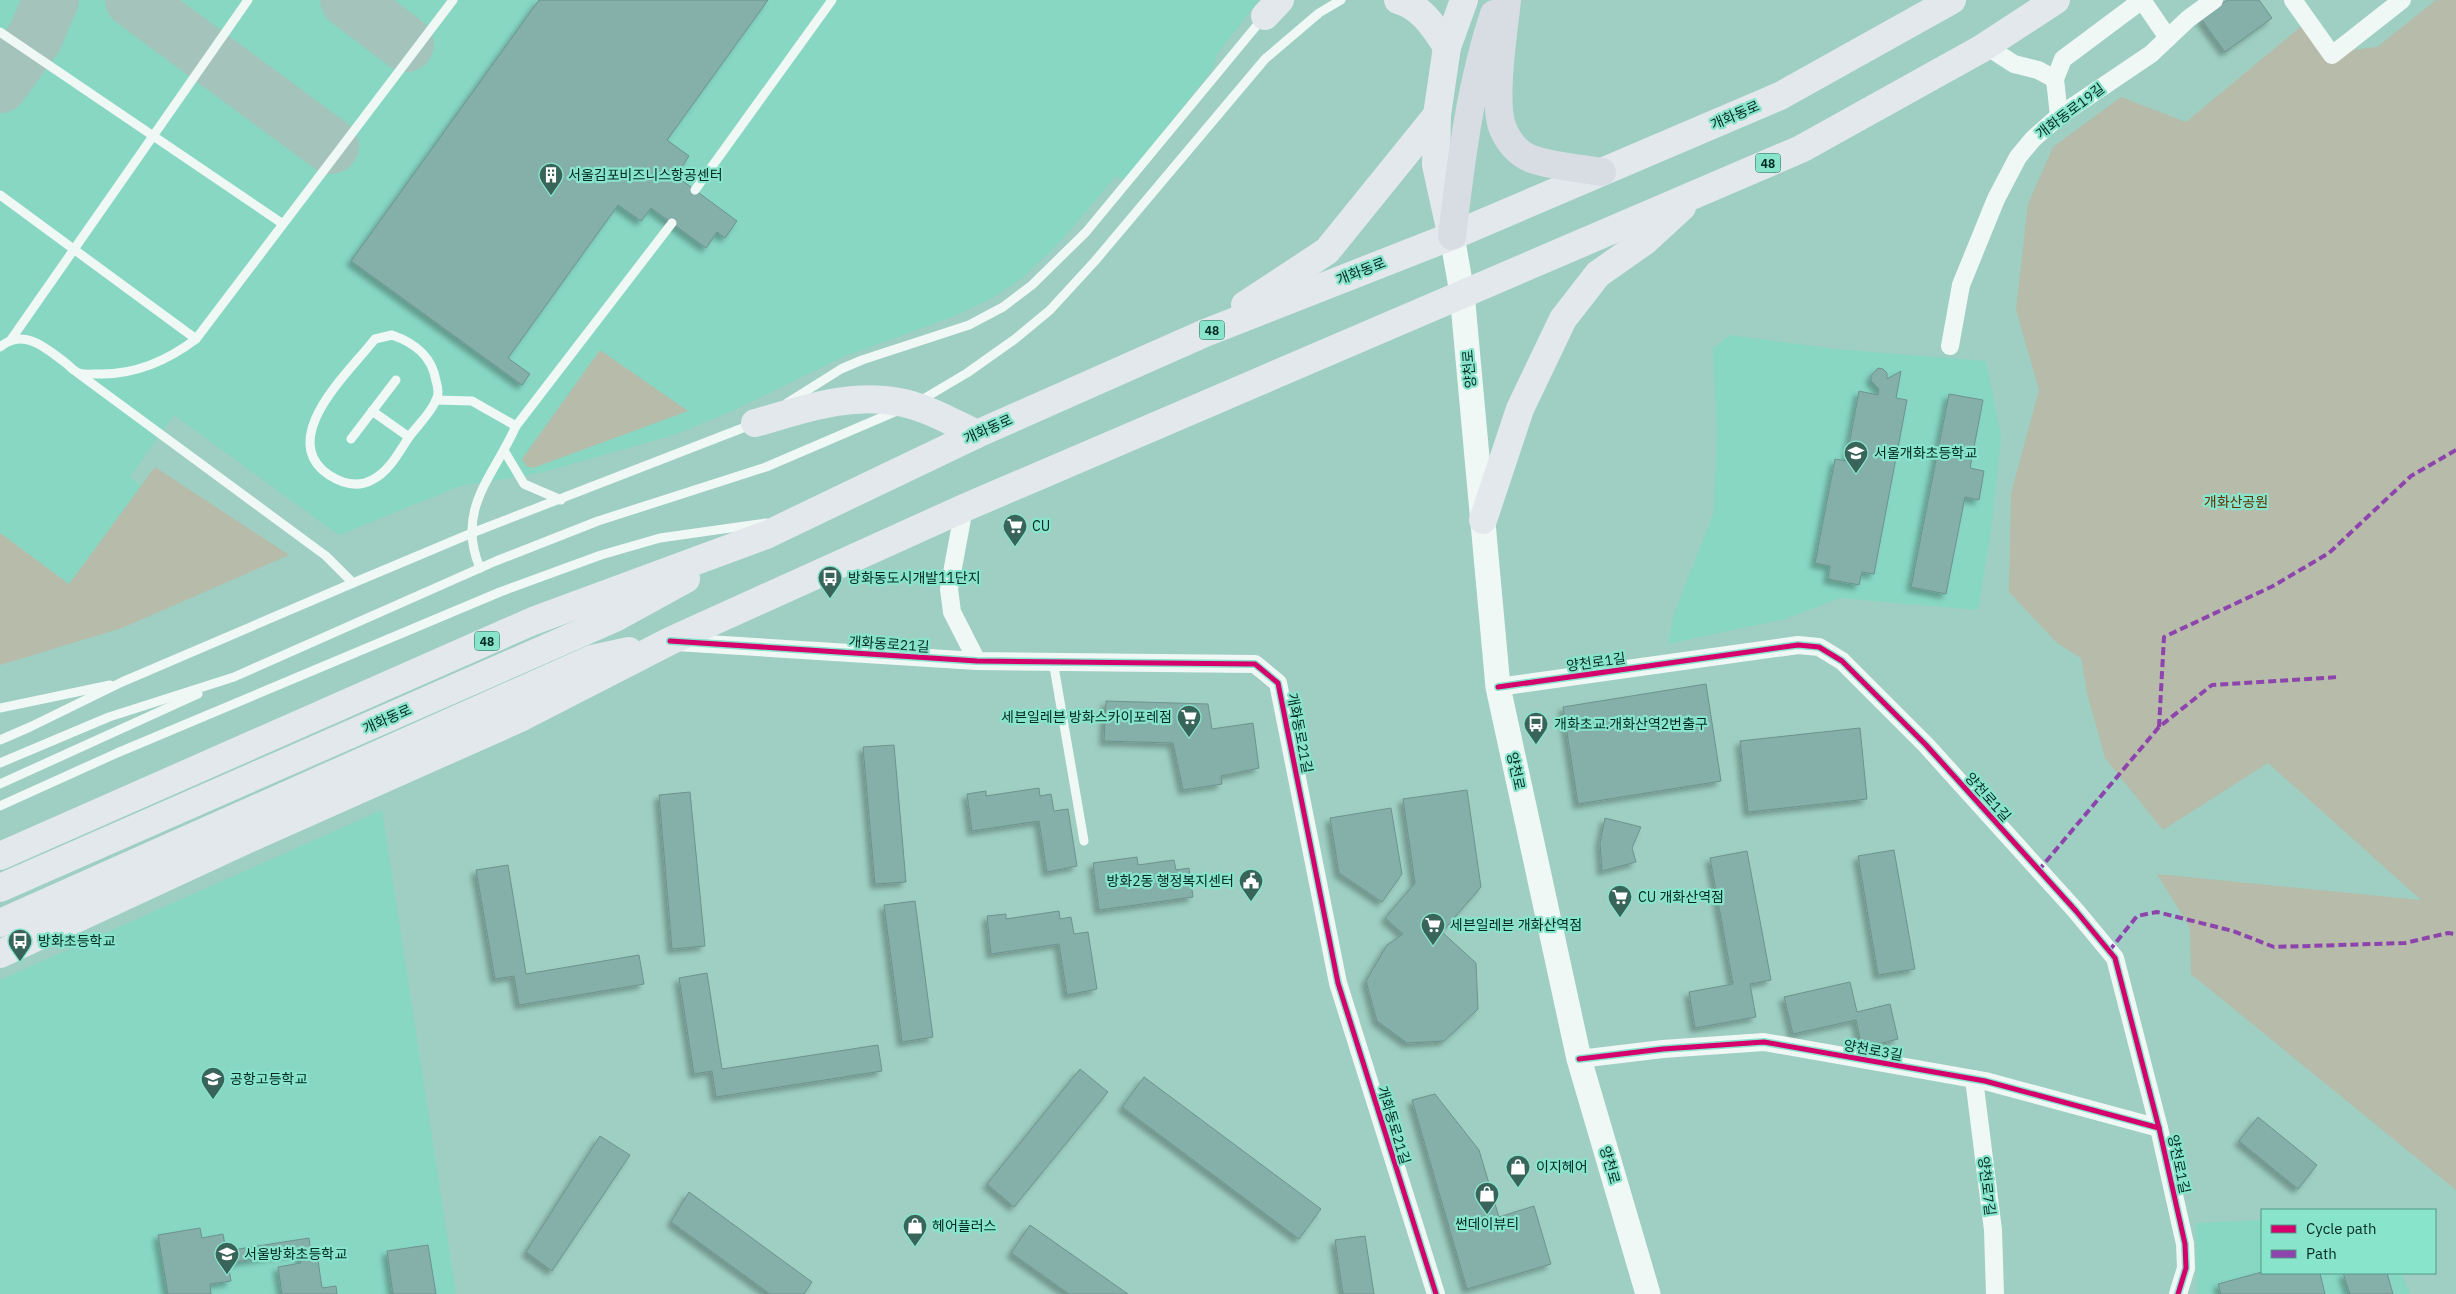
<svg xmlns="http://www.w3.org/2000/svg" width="2456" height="1294" font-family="'IBM Plex Sans','Noto Sans KR',sans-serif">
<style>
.built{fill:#87d7c3}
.green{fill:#b7bbaa}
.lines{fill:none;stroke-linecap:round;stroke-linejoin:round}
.taxiway{stroke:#a4c3bb;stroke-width:56}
.building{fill:#85afa9;stroke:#6e938d;filter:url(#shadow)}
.service{stroke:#f0f8f6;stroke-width:9}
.minor{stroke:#f0f8f6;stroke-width:18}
.secondary{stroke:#f0f8f6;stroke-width:25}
.primary{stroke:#e2e8eb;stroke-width:28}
.motorway{stroke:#d8dde3;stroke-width:28}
.quiet{stroke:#8e44ad;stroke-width:4;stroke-dasharray:8 4;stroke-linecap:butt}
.cycleway-casing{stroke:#89e4cc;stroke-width:8}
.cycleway{stroke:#d6006c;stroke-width:5}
.labels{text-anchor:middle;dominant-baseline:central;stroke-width:4.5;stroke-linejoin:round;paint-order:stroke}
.shield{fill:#89e4cc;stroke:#2a6255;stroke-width:1}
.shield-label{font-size:12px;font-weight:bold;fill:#012b22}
.street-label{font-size:14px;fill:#012b22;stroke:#89e4cc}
.poi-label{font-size:14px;fill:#012b22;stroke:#89e4cc;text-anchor:start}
.park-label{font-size:14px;fill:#613003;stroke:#89e4cc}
</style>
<defs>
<filter id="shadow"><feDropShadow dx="-4.5" dy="4.5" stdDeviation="2.5" flood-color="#0004"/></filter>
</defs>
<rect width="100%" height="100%" fill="#9ecfc2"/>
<!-- built -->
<g class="built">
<path d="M0 0H1259L1217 54 1212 70 1125 180 1116 176 1059 243 1020 280 990 299 952 317 843 357 732 411 677 434 540 473 460 486 339 535 174 415 130 477 168 506 85 621 0 559Z"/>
<path d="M1730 335 1834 349 1986 361 2001 436 1992 523 1978 610 1840 598 1785 619 1668 644 1674 614 1714 512 1717 433 1713 349Z"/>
<path d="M382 810 456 1294H0V980Z"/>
<path d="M2262 1220V1273H2401L2410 1294H2197L2196 1223Z"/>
</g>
<!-- green -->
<g class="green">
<path d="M2436 0H2456V1190L2191 974 2190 928 2157 874 2421 900 2268 763 2163 830 2105 758 2088 697 2081 658 2057 643 2009 592 2011 493 2039 390 2016 310 2028 204 2053 147 2121 97 2186 122 2304 24 2335 52 2377 47Z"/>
<path d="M600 350 688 411 533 468 526 466 522 459Z"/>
<path d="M155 467 289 555 122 628 0 665V533L69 584Z"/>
</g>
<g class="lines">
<!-- taxiway -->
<g class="taxiway">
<path d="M133 0 331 146"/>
<path d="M348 0 406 44"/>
<path d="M0 85 35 37 51 0"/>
</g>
</g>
<!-- building -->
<g class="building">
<path d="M539 0H768L667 140 689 156 676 176 737 221 725 238 717 232 706 248 651 208 641 221 618 205 508 358 530 374 522 385 351 261Z"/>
<path d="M2227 0H2259L2272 18 2225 52 2201 19Z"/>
<path d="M1878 368 1883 369 1887 373V379L1901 371 1896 398 1907 400 1874 574 1862 572 1859 585 1828 579 1830 566 1815 563 1835 459 1846 461 1859 391 1878 395 1879 389 1871 381V376Z"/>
<path d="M1949 394 1983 400 1970 468 1984 471 1979 500 1965 497 1946 594 1911 587Z"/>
<path d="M1706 684 1721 781 1578 804 1563 707Z"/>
<path d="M1106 701 1208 704 1212 729 1253 723 1259 768 1221 776 1222 784 1183 790 1173 743 1104 741Z"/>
<path d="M1860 728 1867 799 1748 812 1740 741Z"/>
<path d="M894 745 906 882 875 884 863 747Z"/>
<path d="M1039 788 1040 796 1051 794 1054 811 1068 809 1077 866 1047 872 1039 821 972 831 967 794 986 791V796Z"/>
<path d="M1467 790 1481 887 1442 932 1476 963 1478 1009 1444 1041 1407 1043 1377 1021 1366 981 1387 945 1403 934 1385 918 1415 883 1403 799Z"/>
<path d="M690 792 705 946 672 949 659 795Z"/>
<path d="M1391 808 1402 874 1382 902 1339 873 1330 818Z"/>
<path d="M1605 818 1641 827 1632 848 1636 862 1602 871 1600 843Z"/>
<path d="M1894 850 1915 969 1878 975 1858 856Z"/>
<path d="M1747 851 1771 980 1750 984 1756 1017 1695 1028 1689 992 1733 984 1710 858Z"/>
<path d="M1137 857 1138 865 1174 860 1176 870 1189 868 1193 897 1099 910 1093 863Z"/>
<path d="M508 865 526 974 639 955 644 984 519 1005 514 976 495 979 476 870Z"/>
<path d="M915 901 933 1037 902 1042 884 905Z"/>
<path d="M1059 911 1060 919 1071 917 1074 934 1088 932 1097 989 1067 995 1059 944 991 954 987 916 1006 914V919Z"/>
<path d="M707 973 722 1069 878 1045 882 1071 716 1097 712 1071 694 1074 679 978Z"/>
<path d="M1850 982 1857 1012 1890 1004 1898 1039 1862 1048 1856 1020 1793 1034 1784 997Z"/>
<path d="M1080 1069 1108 1092 1014 1207 987 1184Z"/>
<path d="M1144 1077 1321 1209 1299 1239 1122 1107Z"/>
<path d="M1435 1094 1479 1150 1499 1217 1534 1206 1551 1264 1467 1289 1412 1100Z"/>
<path d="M2258 1117 2317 1165 2298 1189 2239 1141Z"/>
<path d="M600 1136 630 1155 552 1271 526 1252Z"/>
<path d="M689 1192 812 1282 804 1294H770L671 1222Z"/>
<path d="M1030 1225 1128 1294H1069L1011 1253Z"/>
<path d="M200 1228 202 1238 223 1234 226 1251 309 1238 312 1261 318 1260 322 1288 336 1286 337 1294H282L278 1267 301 1263 299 1252 228 1263 231 1281 210 1284 211 1294H168L158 1235Z"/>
<path d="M1365 1236 1374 1294H1343L1335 1240Z"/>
<path d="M428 1245 436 1294H393L387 1251Z"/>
<path d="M2262 1272 2320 1273 2325 1294H2221L2218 1284Z"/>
<path d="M2343 1273H2387L2393 1294H2350Z"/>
</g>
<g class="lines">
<!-- service -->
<g class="service">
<path d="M0 32 283 224"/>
<path d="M695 190 832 0"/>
<path d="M0 195 196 339"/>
<path d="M392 335C415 343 432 356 436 381 438 387 439 395 436 400 431 413 417 426 409 437 399 452 389 472 372 480 357 488 343 484 329 475 277 440 345 376 370 345L375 339Z"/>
<path d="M10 341 248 0"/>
<path d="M0 347C24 327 47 349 67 364 70 367 75 372 79 373 84 375 92 374 98 374 135 375 167 361 196 339L453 0"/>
<path d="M79 374 326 556 353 583"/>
<path d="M436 400 472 401 516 426"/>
<path d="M918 402 967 373 1015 339 1050 310 1095 261 1265 59 1319 13 1341 0"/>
<path d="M787 403 841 369 862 360 969 325 1003 307 1032 285 1086 232 1263 18"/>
<path d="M372 411 409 437"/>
<path d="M351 439 396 380"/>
<path d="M505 452 524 484 561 500"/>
<path d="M480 568C455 509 494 476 516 426L672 223"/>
<path d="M1053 661 1084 841"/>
<path d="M0 708 110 685"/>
<path d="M0 740 30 727 122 682 353 583 472 533 753 424"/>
<path d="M0 763 109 717 234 677 496 561 598 521 766 467 899 410"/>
<path d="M0 784 198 694"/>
<path d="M0 806 117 753 500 592 601 555 660 538 766 523"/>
</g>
<!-- minor -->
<g class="minor">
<path d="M2142 0 2168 38"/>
<path d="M2293 0 2332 55 2402 0"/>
<path d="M1986 46 2014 64 2038 70 2055 79"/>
<path d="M2059 116 2055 79 2063 59 2142 0"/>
<path d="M1950 346 1961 285 1996 199 2018 157 2033 139 2059 116 2151 54 2188 19 2214 0"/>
<path d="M964 508 949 589 952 612 977 661"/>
<path d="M676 642 977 661 1255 664 1278 683 1338 983 1436 1294"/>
<path d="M1498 687 1798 645 1819 647 1842 661 1926 745 2076 911 2115 958 2159 1128 2185 1244 2186 1268 2178 1294"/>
<path d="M1579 1059 1663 1049 1764 1042 1985 1081 2159 1128"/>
<path d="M1974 1079 1993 1230 1995 1294"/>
</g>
<!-- secondary -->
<path class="secondary" d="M1452 236 1462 293 1498 687 1579 1059 1648 1294"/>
<!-- primary -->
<g class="primary">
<path d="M1398 0C1422 7 1434 27 1447 47"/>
<path d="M1265 16 1280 0"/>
<path d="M1451 233 1436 165 1437 115 1447 47 1464 0"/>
<path d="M1245 305 1327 251 1437 115"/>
<path d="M755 423C802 410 850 392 899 402 926 407 952 422 977 434"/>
<path d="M1483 520 1520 409 1563 319 1598 274 1645 241 1682 207"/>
<path d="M0 856 533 621 766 535 977 434 1205 333 1452 236 1780 96 1952 0"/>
<path d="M0 888 615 618 686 579"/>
<path d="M0 923 592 659 629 651"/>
<path d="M0 954 248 839 518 719 670 641 964 508 1801 149 1981 49 2056 0"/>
</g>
<!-- motorway -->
<g class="motorway">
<path d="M1507 0C1504 30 1492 103 1503 129 1509 143 1520 156 1535 160 1556 167 1580 168 1602 172"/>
<path d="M1452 236C1461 161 1470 86 1494 14"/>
</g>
<!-- quiet -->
<g class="quiet">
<path d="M2159 727 2164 637 2273 586 2329 553 2411 476 2456 450"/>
<path d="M2038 871 2159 727 2212 685 2338 677"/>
<path d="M2109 951 2137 916 2157 912 2233 931 2274 947 2405 943 2448 933 2456 934"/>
</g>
<defs>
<g id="cycleway">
<path d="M670 641 977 661 1255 664 1278 683 1338 983 1436 1294"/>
<path d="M1498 687 1798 645 1819 647 1842 661 1926 745 2076 911 2115 958 2159 1128 2185 1244 2186 1268 2178 1294"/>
<path d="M1579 1059 1663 1049 1764 1042 1985 1081 2159 1128"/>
</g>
</defs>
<!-- cycleway casing -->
<use href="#cycleway" class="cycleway-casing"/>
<!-- cycleway -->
<use href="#cycleway" class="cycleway"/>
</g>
<!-- icons -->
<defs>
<symbol id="building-pin" viewBox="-11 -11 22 30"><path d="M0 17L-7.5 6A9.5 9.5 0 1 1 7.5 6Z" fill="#38645a" stroke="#89e4cc"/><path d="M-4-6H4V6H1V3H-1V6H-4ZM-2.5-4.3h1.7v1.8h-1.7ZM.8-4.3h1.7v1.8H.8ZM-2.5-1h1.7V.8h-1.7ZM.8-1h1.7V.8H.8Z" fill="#fff"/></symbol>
<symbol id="school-pin" viewBox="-11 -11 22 30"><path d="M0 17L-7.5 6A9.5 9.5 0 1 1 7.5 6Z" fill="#38645a" stroke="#89e4cc"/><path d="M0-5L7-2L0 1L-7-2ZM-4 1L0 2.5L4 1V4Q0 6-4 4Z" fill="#fff"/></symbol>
<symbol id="supermarket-pin" viewBox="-11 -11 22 30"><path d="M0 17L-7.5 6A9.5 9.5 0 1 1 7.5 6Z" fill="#38645a" stroke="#89e4cc"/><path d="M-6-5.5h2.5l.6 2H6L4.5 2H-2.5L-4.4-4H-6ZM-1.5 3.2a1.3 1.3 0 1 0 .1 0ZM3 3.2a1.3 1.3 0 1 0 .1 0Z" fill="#fff"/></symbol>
<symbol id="bus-pin" viewBox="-11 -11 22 30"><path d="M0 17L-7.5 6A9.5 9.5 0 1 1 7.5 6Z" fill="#38645a" stroke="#89e4cc"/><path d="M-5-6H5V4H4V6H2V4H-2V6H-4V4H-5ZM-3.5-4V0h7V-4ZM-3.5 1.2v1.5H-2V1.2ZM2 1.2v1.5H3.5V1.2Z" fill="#fff"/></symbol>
<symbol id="civic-pin" viewBox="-11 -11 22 30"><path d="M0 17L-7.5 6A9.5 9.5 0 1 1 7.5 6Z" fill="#38645a" stroke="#89e4cc"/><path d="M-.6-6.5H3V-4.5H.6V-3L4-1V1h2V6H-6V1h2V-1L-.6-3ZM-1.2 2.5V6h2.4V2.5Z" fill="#fff"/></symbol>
<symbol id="shop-pin" viewBox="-11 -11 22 30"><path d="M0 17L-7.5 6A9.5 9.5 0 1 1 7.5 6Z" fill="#38645a" stroke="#89e4cc"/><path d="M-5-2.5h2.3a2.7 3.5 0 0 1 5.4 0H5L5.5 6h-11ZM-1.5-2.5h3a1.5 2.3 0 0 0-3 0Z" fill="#fff"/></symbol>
</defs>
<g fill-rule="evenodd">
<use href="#building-pin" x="537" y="161" width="28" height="38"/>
<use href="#school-pin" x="1842" y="439" width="28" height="38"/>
<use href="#supermarket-pin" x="1001" y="512" width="28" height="38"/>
<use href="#bus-pin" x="816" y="564" width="28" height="38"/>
<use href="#supermarket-pin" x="1175" y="703" width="28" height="38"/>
<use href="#bus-pin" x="1522" y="710" width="28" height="38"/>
<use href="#civic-pin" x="1237" y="867" width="28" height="38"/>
<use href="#supermarket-pin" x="1606" y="883" width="28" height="38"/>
<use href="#supermarket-pin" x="1419" y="911" width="28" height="38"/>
<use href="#bus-pin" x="6" y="927" width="28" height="38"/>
<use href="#school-pin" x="199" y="1065" width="28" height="38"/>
<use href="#shop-pin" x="1504" y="1153" width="28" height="38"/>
<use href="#shop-pin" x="1473" y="1180" width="28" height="38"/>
<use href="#shop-pin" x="901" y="1212" width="28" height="38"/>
<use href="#school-pin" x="213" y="1240" width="28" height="38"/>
</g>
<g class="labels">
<!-- shield labels -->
<g class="shield">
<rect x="1755.5" y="153.5" width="25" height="19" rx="4"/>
<rect x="1199.5" y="320.5" width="25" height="19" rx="4"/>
<rect x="474.5" y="631.5" width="25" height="19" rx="4"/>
</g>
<g class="shield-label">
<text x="1768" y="163">48</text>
<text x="1212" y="330">48</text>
<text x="487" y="641">48</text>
</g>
<!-- street labels -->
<g class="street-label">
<text transform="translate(2070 111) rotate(-37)">개화동로19길</text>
<text transform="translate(1735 115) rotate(-23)">개화동로</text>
<text transform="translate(1361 271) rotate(-21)">개화동로</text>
<text transform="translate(1469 369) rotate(-95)">양천로</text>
<text transform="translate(988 429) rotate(-24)">개화동로</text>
<text transform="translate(889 644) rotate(4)">개화동로21길</text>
<text transform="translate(1596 662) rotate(-8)">양천로1길</text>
<text transform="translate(387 719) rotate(-24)">개화동로</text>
<text transform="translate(1300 733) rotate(79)">개화동로21길</text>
<text transform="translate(1516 771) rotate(78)">양천로</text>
<text transform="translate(1988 797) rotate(48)">양천로1길</text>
<text transform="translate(1873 1050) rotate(10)">양천로3길</text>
<text transform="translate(1394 1125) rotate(73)">개화동로21길</text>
<text transform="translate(2179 1164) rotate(78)">양천로1길</text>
<text transform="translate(1610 1165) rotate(74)">양천로</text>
<text transform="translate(1987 1186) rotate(83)">양천로7길</text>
</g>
<!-- poi labels -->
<g class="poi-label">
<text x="568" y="175">서울김포비즈니스항공센터</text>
<text x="1874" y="453">서울개화초등학교</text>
<text x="1032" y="526">CU</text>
<text x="848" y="578">방화동도시개발11단지</text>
<text x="1172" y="717" text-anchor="end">세븐일레븐 방화스카이포레점</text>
<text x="1554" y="724">개화초교.개화산역2번출구</text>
<text x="1234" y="881" text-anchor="end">방화2동 행정복지센터</text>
<text x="1638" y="897">CU 개화산역점</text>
<text x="1450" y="925">세븐일레븐 개화산역점</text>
<text x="38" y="941">방화초등학교</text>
<text x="230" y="1079">공항고등학교</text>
<text x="1536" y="1167">이지헤어</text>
<text x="1487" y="1224" text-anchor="middle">썬데이뷰티</text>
<text x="932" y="1226">헤어플러스</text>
<text x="244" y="1254">서울방화초등학교</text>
</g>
<!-- park labels -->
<g class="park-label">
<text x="2236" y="502">개화산공원</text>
</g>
</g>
<!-- legend -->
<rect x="2261" y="1209" width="175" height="65" fill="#89e4cc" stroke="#539a88"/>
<rect x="2271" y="1225" width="25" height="8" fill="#d6006c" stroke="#539a88"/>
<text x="2306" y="1234" font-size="15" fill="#012b22">Cycle path</text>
<rect x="2271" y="1250" width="25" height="8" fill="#8e44ad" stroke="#539a88"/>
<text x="2306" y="1259" font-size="15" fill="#012b22">Path</text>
</svg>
